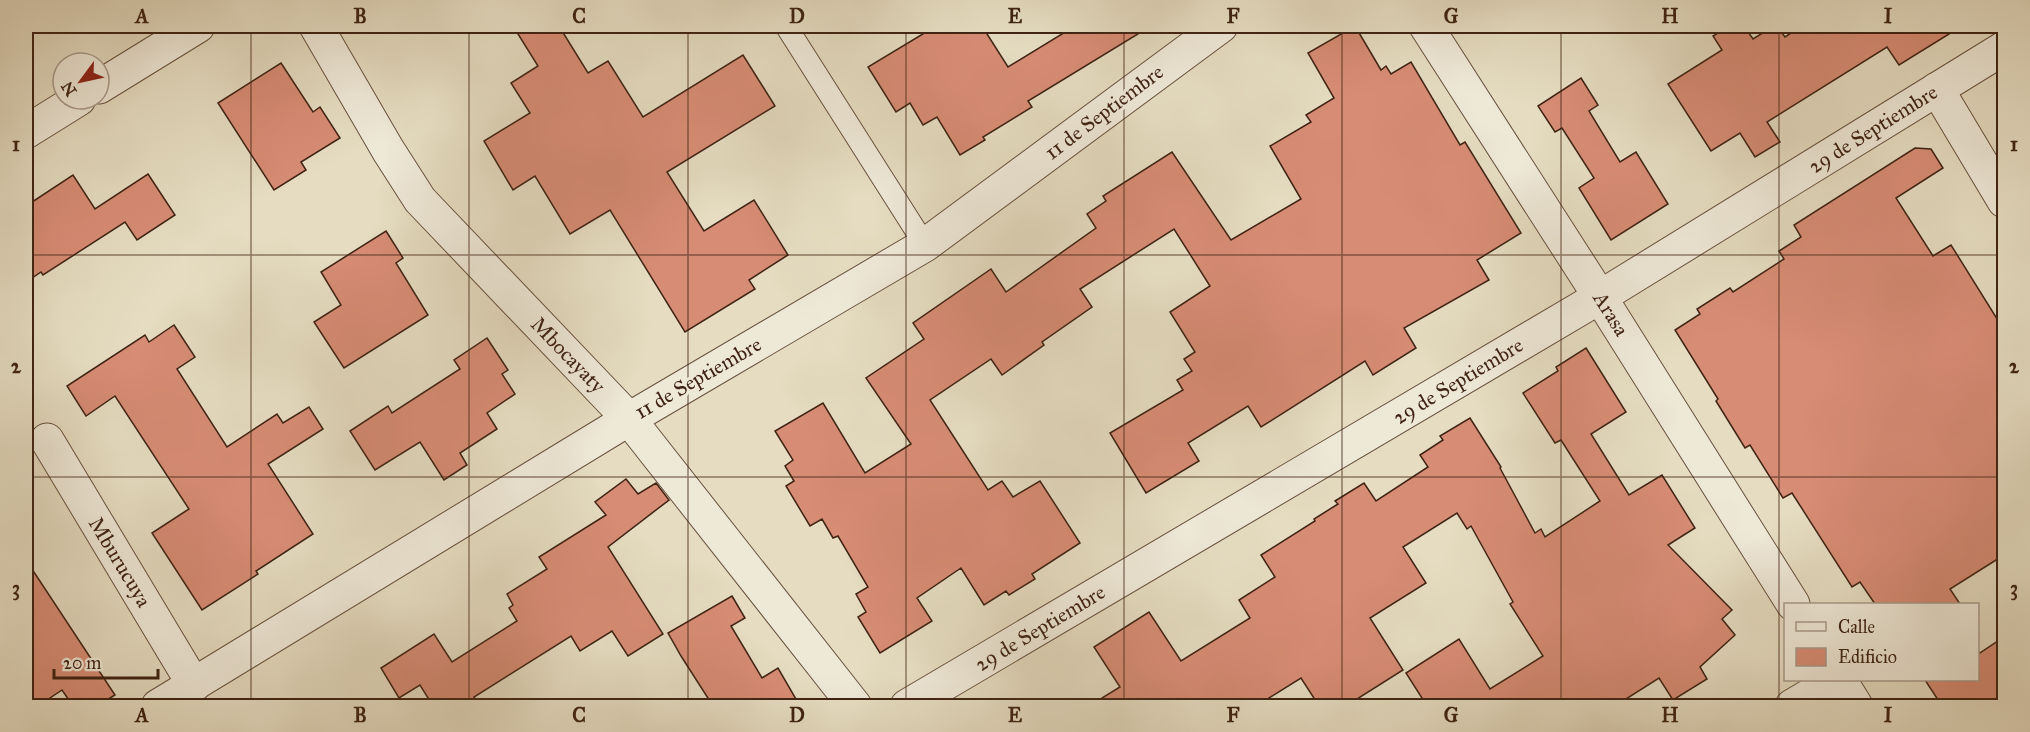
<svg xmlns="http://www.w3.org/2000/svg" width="2030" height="732" font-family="'IM FELL Great Primer',serif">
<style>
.building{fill:#d78c75;stroke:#3f2313;stroke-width:1.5}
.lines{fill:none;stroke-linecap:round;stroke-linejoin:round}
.service-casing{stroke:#68513e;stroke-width:23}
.minor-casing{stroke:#68513e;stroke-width:35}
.service{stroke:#eee8d7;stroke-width:21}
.minor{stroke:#eee8d7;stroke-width:33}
.grid{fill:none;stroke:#3f2313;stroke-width:1.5;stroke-opacity:0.55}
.labels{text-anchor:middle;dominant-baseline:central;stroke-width:6;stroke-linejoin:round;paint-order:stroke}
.street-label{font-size:21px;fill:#3f2313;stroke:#eee8d7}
.neatline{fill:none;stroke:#3f2313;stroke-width:2}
.grid-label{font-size:20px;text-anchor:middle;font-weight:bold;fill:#3f2313}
</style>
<rect width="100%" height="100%" fill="#e5dcc1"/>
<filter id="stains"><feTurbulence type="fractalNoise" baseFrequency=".00333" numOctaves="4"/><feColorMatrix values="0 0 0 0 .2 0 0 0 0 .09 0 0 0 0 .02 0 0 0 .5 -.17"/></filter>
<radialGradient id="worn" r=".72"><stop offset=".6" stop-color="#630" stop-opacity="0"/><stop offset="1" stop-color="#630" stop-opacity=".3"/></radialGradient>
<!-- building -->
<g class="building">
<path d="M513 26H559L588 73 608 61 643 117 743 55 775 106 667 172 704 231 754 200 788 255 749 280 755 289 685 332 610 210 570 234 535 176 513 190 484 141 530 113 511 83 538 66Z"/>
<path d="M936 26H982L1008 67 1075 26H1151L1028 101 1032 107 983 137 985 140 960 155 937 117 923 125 910 103 896 112 868 67Z"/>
<path d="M1355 26 1381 70 1386 66 1391 74 1411 62 1460 145 1465 142 1521 233 1477 260 1489 280 1404 328 1416 348 1373 375 1365 361 1261 427 1248 406 1188 443 1199 461 1146 493 1110 433 1183 390 1177 380 1192 371 1184 359 1195 352 1170 312 1210 286 1174 229 1080 289 1092 307 1042 342 1044 345 1002 375 991 359 930 400 988 490 1002 481 1013 497 1040 481 1080 543 1032 574 1035 579 1009 595 1006 591 984 605 961 568 917 598 932 621 880 653 858 617 866 612 856 594 868 587 838 536 833 538 822 519 810 526 786 486 794 481 785 466 793 460 775 431 823 403 865 473 911 444 866 378 924 339 913 323 991 269 1006 292 1096 228 1087 214 1106 201 1103 196 1172 152 1231 240 1301 199 1270 146 1311 122 1306 115 1334 98 1308 53Z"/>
<path d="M1729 26H1744L1753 39 1774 26H1777L1785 37 1802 26H1962L1899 65 1887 47 1767 122 1780 142 1755 157 1740 133 1711 151 1668 84 1722 50 1713 36Z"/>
<path d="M281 63 313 112 320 107 340 138 301 162 306 170 274 190 218 103Z"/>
<path d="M1581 78 1598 105 1589 111 1620 162 1636 152 1668 204 1611 240 1579 188 1594 178 1562 128 1555 132 1538 106Z"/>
<path d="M1915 148 1931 149 1943 168 1896 198 1933 256 1951 245 2004 330V555L1950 589 1960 604H1875L1860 582 1852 587 1792 493 1783 498 1750 445 1745 448 1716 401 1718 399 1675 330 1700 314 1697 309 1730 288 1733 292 1784 259 1779 251 1801 237 1794 225Z"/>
<path d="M148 174 175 215 137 240 125 222 43 275 41 272 26 282V206L73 175 95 209Z"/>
<path d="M386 231 403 258 396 263 428 315 344 368 314 322 341 305 321 272Z"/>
<path d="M174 325 195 357 177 369 227 447 277 414 283 423 309 407 323 429 268 464 313 534 256 571 258 574 202 610 152 533 189 509 115 396 86 416 67 386 145 335 149 342Z"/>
<path d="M487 338 508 370 502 374 515 394 487 413 497 429 460 453 467 465 444 480 420 442 375 470 350 431 388 406 392 413 460 369 454 360Z"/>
<path d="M1586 348 1626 412 1591 434 1629 495 1662 475 1695 528 1668 545 1732 610 1722 619 1735 635 1700 667 1707 679 1673 700 1659 678 1615 706H1427L1406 673 1459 639 1490 689 1543 656 1510 604 1513 602 1471 526 1467 529 1457 513 1403 547 1426 583 1370 618 1403 670 1346 706H1319L1301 678 1256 706H1089L1120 687 1094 647 1149 612 1181 661 1250 618 1239 600 1275 577 1261 555 1315 521 1314 519 1338 504 1335 501 1364 483 1376 501 1428 467 1420 455 1443 440 1440 436 1470 418 1501 467 1500 468 1535 533 1541 529 1545 537 1600 501 1561 440 1555 443 1523 393 1558 371 1556 367Z"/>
<path d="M626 479 638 494 656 483 669 500 608 547 663 634 628 656 612 631 580 651 571 636 474 697 480 706H433L420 685 399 698 381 668 434 634 452 662 517 621 509 608 513 605 507 594 547 569 539 557 606 515 595 502Z"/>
<path d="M26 560 115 695 97 706H73L62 690 38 706H26Z"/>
<path d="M732 596 745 618 731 626 762 678 778 668 800 706H713L681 656 668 633Z"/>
<path d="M2004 637V706H1942L1925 680H1977V655Z"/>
</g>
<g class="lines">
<defs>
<path id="service" d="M786 26 925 245"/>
<g id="minor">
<path d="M316 26 388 150 420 200 629 419 855 706"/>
<path d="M1426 26 1600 297 1793 604"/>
<path d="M99 87 198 26"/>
<path d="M1937 89 2004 201"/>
<path d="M26 132 79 99"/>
<path d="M47 440 194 685"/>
<path d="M1840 680 1856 706"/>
<path d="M158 706 629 419 925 245 1221 26"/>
<path d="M907 706 1600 297 2004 48"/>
<path d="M1792 706 1836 680"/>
</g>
</defs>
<!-- service casing -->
<use href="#service" class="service-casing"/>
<!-- minor casing -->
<use href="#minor" class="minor-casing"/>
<!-- service -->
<use href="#service" class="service"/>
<!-- minor -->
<use href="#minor" class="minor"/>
</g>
<!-- grid -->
<path class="grid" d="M251 26V706M469 26V706M688 26V706M906 26V706M1124 26V706M1342 26V706M1561 26V706M1779 26V706M26 255H2004M26 477H2004"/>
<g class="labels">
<!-- street labels -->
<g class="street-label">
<text transform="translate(1104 112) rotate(-37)">11 de Septiembre</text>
<text transform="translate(1873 129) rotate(-32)">29 de Septiembre</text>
<text transform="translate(1611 314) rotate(58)">Arasa</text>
<text transform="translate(568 355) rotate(46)">Mbocayaty</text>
<text transform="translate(698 378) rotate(-30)">11 de Septiembre</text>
<text transform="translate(1458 381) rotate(-31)">29 de Septiembre</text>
<text transform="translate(120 562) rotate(59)">Mburucuya</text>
<text transform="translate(1040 628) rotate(-31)">29 de Septiembre</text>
</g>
</g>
<!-- margin -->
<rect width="2030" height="732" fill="none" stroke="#e5dcc1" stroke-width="66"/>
<!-- legend -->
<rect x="1784" y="603" width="195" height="78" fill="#eee8d7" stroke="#a89989" stroke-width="1.5"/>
<rect x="1796" y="622" width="30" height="9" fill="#eee8d7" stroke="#a89989" stroke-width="1.5"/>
<text x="1838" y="633" font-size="18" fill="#3f2313">Calle</text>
<rect x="1796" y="648" width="30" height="18" fill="#d78c75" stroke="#a89989" stroke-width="1.5"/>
<text x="1838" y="663" font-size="18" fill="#3f2313">Edificio</text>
<!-- north arrow -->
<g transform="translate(81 81) rotate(237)"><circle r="28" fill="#eee8d7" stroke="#a89989" stroke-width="1.5"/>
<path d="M0-4.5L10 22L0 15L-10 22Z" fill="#8f2418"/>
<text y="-9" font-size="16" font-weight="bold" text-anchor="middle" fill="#3f2313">N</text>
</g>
<!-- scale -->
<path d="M54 669v9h104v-9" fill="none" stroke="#3f2313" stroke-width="3"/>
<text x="63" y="669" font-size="18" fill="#3f2313" stroke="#eee8d7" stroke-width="4.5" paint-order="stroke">20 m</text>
<rect x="33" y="33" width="1964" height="666" class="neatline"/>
<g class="grid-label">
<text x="142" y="23">A</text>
<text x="360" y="23">B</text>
<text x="579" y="23">C</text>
<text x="797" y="23">D</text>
<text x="1015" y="23">E</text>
<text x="1233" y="23">F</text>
<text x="1451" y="23">G</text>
<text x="1670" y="23">H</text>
<text x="1888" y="23">I</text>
<text x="16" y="151">1</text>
<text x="2014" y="151">1</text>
<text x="16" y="373">2</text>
<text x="2014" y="373">2</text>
<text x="16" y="595">3</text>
<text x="2014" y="595">3</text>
<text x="142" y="722">A</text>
<text x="360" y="722">B</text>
<text x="579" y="722">C</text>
<text x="797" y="722">D</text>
<text x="1015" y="722">E</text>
<text x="1233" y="722">F</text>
<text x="1451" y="722">G</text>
<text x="1670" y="722">H</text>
<text x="1888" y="722">I</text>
</g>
<rect width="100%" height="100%" filter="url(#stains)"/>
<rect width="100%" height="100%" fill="url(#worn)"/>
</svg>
